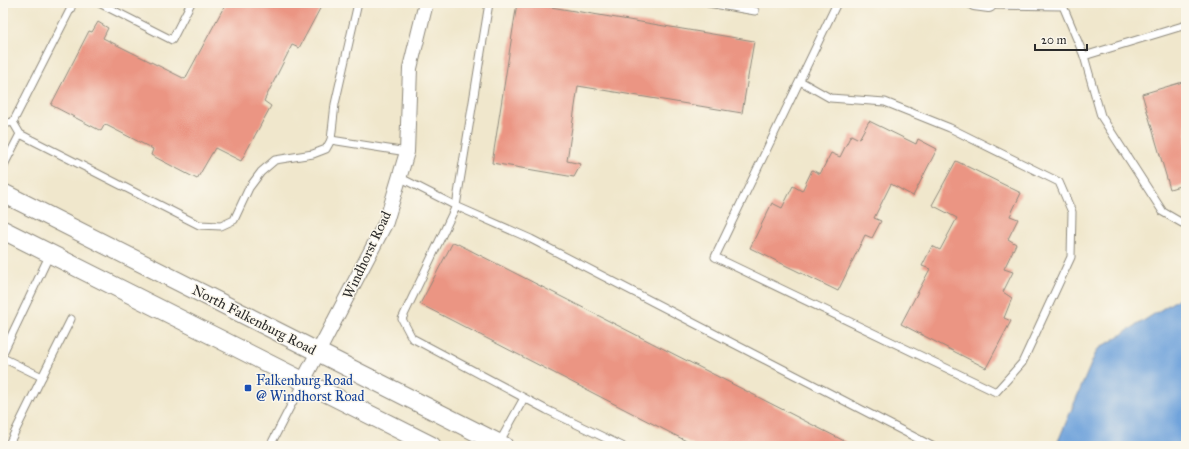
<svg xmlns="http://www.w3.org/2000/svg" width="1189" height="449" font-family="'IM FELL Great Primer',serif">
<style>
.water{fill:#6fa3db;stroke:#4d6783}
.building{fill:#eb9583}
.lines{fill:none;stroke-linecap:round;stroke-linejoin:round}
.service-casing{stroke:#8e897c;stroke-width:9}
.minor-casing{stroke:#8e897c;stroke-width:16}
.tertiary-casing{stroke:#8e897c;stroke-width:20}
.service{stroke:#fff;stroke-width:7}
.minor{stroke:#fff;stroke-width:14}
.tertiary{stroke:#fff;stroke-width:18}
.transit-dot{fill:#1a4fb4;stroke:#fbf7ec;stroke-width:1.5}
.labels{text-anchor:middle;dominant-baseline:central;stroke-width:3;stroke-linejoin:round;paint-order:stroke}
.street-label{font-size:14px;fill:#2b2b2b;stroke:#fbf7ec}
.transit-label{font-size:14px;fill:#164399;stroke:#fbf7ec;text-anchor:start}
</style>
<rect width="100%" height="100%" fill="#fbf7ec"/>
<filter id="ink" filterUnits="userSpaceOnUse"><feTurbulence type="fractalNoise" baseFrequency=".025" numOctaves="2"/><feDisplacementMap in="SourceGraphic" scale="8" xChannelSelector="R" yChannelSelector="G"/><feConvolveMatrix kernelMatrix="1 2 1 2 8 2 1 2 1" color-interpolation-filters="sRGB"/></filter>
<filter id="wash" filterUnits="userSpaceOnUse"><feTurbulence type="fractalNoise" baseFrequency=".012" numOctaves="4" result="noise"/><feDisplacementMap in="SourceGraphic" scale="16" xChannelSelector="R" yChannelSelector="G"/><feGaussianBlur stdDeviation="0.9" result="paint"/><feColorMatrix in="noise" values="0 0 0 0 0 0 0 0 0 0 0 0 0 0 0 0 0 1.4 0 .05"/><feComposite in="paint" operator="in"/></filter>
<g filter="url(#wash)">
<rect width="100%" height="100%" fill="#f0e7cc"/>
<!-- water -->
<path class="water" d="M1186 294V446H1056L1097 350Z"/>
<g id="blocks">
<!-- building -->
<g class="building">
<path d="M226 3H323L299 48 292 45 264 101 271 106 241 161 215 148 197 179 151 155 153 149 106 125 105 124 101 131 51 105 89 31 92 32 98 22 108 28 103 38 185 79Z"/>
<path d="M517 3H527L754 41 742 113 578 86 567 161 581 164 574 177 492 163Z"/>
<path d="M1186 81V184L1170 189 1142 94Z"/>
<path d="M869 121 916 144 918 139 937 149 913 196 891 184 874 218 881 221 872 238 865 235 838 291 750 248 772 203 782 208 793 186 802 191 812 170 820 174 831 153 840 157 851 135 859 139Z"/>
<path d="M956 161 1021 193 1010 216 1018 219 1008 239 1016 244 1004 269 1013 272 1003 292 1012 298 1004 318 1011 321 986 368 901 324 930 269 922 266 932 246 940 250 957 218 932 205Z"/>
<path d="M453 242 458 244 854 446H696L420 304Z"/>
</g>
</g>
</g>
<g filter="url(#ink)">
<use href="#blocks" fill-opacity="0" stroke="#8e897c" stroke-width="1"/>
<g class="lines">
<defs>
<g id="service">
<path d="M99 3 172 40 191 3"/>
<path d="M489 3 456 206 531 239 932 446"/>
<path d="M708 3 755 11"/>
<path d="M989 5 1063 6 1084 56 1101 116 1163 212 1182 223 1186 222"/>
<path d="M71 8 13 122 20 134 199 225 221 226 234 220 249 188 261 172 275 160 313 154 326 149 331 140 407 152"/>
<path d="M1084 56 1186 25"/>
<path d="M800 81 830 98 885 102 950 128 1059 182 1072 212 1071 257 1022 363 996 392 715 257 837 3"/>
<path d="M3 124 13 122"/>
<path d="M331 140 335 104 358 3"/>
<path d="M3 167 20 134"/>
<path d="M399 177 456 206 402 319 412 338 547 410 622 446"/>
<path d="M3 353 50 254"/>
<path d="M3 358 42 377 8 446"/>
<path d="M42 377 71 319"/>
<path d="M499 443 524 398"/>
<path d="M270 446 303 382"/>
</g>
<g id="minor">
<path d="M974 3 989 5"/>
<path d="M303 381 386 222 407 152 410 68 426 3"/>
</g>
<g id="tertiary">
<path d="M3 193 504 446"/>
<path d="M3 230 432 446"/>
</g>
</defs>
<!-- service casing -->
<use href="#service" class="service-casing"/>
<!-- minor casing -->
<use href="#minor" class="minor-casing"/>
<!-- tertiary casing -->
<use href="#tertiary" class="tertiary-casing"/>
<!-- service -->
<use href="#service" class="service"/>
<!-- minor -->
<use href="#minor" class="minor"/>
<!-- tertiary -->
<use href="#tertiary" class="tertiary"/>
</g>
</g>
<!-- markers -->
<rect class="transit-dot" x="244" y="384" width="8" height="8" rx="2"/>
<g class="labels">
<!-- street labels -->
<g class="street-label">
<text transform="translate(367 255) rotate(-65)">Windhorst Road</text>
<text transform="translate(254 320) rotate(27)">North Falkenburg Road</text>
</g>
<!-- transit labels -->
<g class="transit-label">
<text x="256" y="380">Falkenburg Road<tspan x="256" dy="16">@ Windhorst Road</tspan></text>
</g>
</g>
<!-- margin -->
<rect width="1189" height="449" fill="none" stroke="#fbf7ec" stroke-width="16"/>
<!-- scale -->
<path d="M1035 44v6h52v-6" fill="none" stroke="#2b2b2b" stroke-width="2"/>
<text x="1041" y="44" font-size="12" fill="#2b2b2b" stroke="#fbf7ec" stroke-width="3" paint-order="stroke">20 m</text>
</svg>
